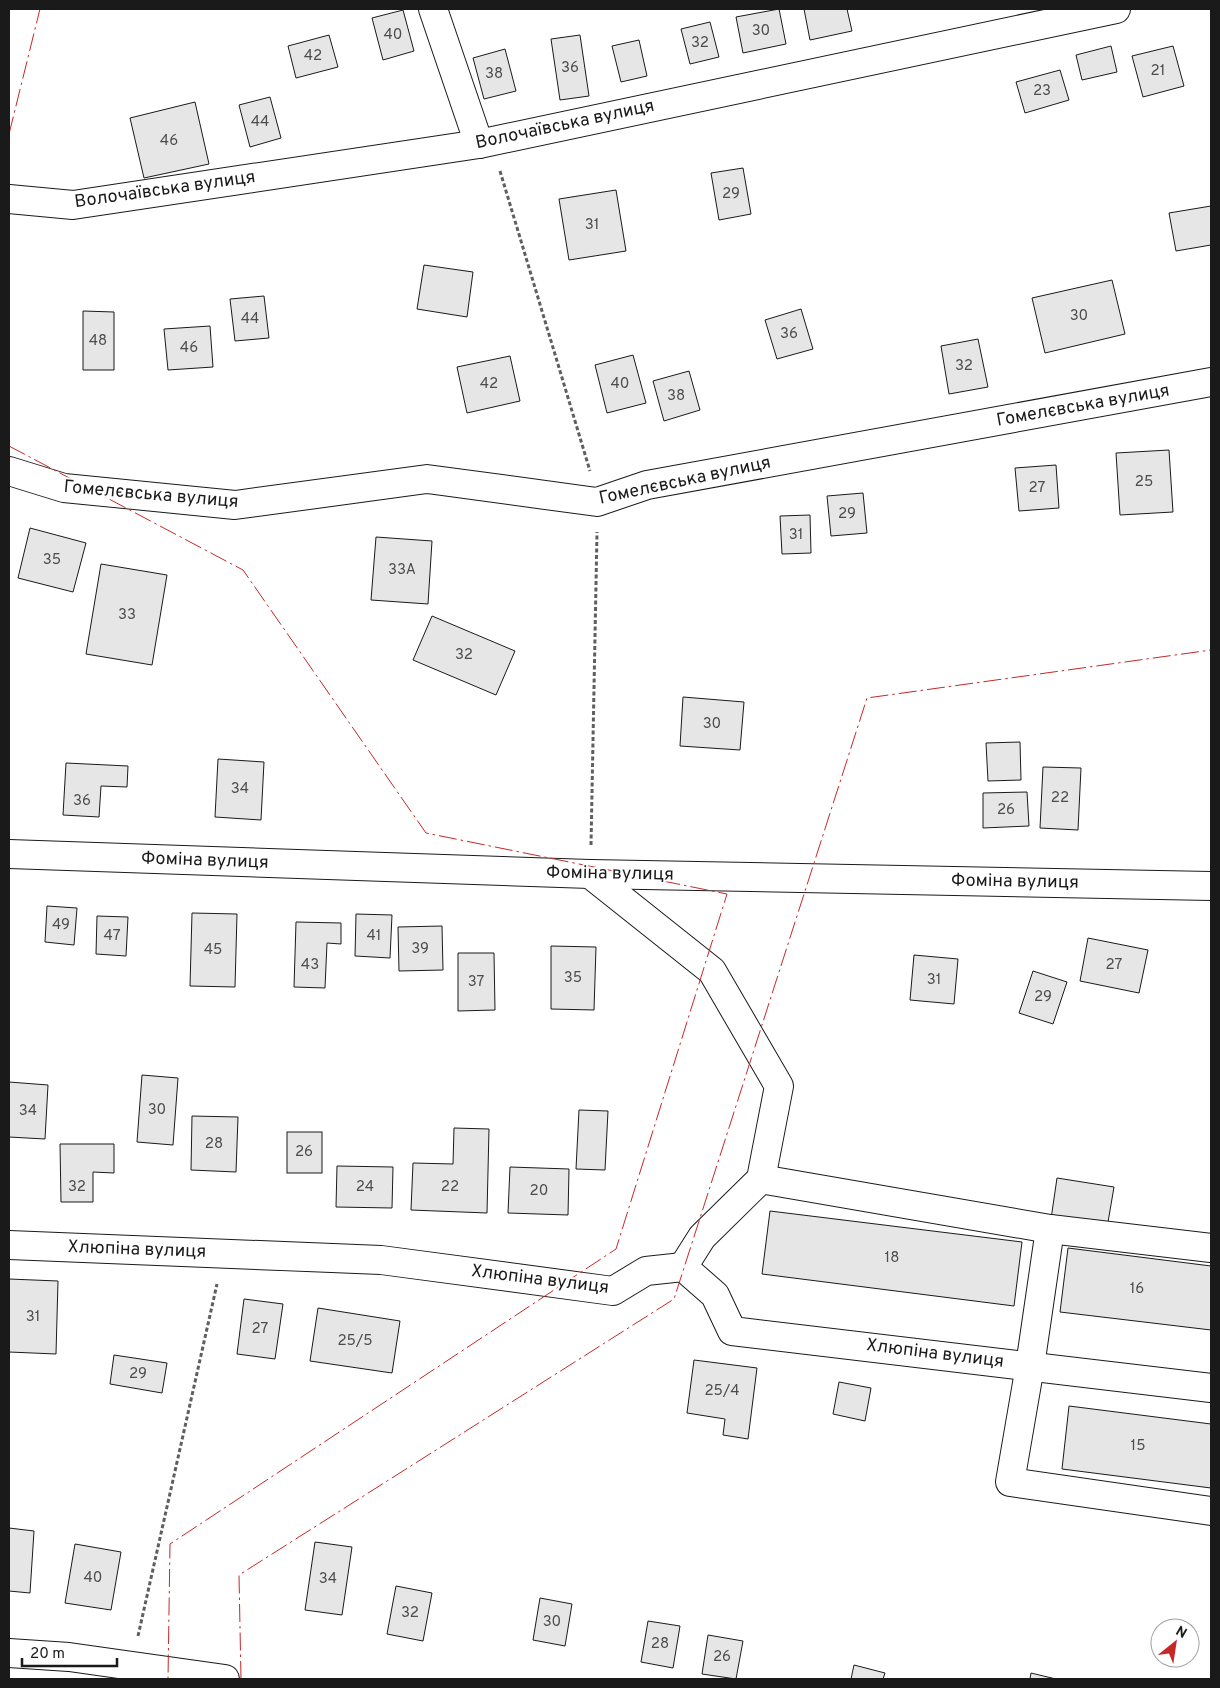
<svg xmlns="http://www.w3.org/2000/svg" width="1220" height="1688" font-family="Overpass,sans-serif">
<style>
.building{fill:#e6e6e6;stroke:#1a1a1a}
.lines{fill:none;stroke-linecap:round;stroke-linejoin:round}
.minor-casing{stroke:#1a1a1a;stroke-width:30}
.path{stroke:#5f5f5f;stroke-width:3;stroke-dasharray:4 2.5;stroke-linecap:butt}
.minor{stroke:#fff;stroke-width:28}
.power{stroke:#c62828;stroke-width:1;stroke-dasharray:18 4 2.5 4;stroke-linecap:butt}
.labels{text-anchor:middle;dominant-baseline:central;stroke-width:4;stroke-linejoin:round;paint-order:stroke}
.number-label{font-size:15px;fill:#4d4d4d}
.street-label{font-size:18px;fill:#1a1a1a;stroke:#fff}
</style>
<rect width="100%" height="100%" fill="#fff"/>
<!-- building -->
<g class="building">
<path d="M779 9 786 44 743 53 736 17Z"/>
<path d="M804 9H847L852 31 810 40Z"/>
<path d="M403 10 414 51 383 60 372 18Z"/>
<path d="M710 22 719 57 690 64 681 29Z"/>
<path d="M329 35 338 67 296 78 288 46Z"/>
<path d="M580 35 589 96 560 100 551 39Z"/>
<path d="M639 40 647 76 621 82 612 46Z"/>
<path d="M1111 46 1117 72 1082 80 1076 55Z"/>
<path d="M1173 46 1184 86 1143 97 1132 56Z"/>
<path d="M505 49 516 91 484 99 473 58Z"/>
<path d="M1060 70 1069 100 1025 113 1016 82Z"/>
<path d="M270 97 281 138 250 147 239 105Z"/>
<path d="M195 102 209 164 144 178 130 118Z"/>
<path d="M743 168 751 214 719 220 711 173Z"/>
<path d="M616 190 626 251 569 260 559 199Z"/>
<path d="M1211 206V245L1176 251 1169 213Z"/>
<path d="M424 265 473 272 467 317 417 309Z"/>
<path d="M1112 280 1125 334 1045 353 1032 298Z"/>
<path d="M264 296 269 338 235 341 230 299Z"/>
<path d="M801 309 813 349 777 359 765 320Z"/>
<path d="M83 311 114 312V370H83Z"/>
<path d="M210 326 213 367 168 370 164 329Z"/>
<path d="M978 339 988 387 949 394 941 346Z"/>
<path d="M633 355 646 403 607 413 595 365Z"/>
<path d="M510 356 520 401 467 413 457 367Z"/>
<path d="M689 371 700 410 664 421 653 381Z"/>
<path d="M1169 450 1173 512 1120 515 1116 453Z"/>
<path d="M1056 465 1059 508 1019 511 1015 468Z"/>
<path d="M863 493 867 533 831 536 827 496Z"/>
<path d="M810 515 811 553 782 554 780 516Z"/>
<path d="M30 528 86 543 73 592 18 578Z"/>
<path d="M376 537 432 541 428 604 371 600Z"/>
<path d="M101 564 167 575 152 665 86 654Z"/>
<path d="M432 616 515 651 496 695 413 660Z"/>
<path d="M683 697 744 702 740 750 680 746Z"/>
<path d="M1020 742 1021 780 988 781 986 743Z"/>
<path d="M218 759 264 762 261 820 215 817Z"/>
<path d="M66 763 128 766 127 787 101 786 99 817 63 815Z"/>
<path d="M1043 767 1081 768 1078 830 1040 828Z"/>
<path d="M1027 792 1029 826 983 828V793Z"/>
<path d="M47 906 77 908 74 945 45 942Z"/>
<path d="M192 913 237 914 235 987 190 986Z"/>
<path d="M356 914 392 915 390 958 355 956Z"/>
<path d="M97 916 128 917 126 956 96 954Z"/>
<path d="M296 922 341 923V944L327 943 325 988 294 987Z"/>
<path d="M442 926 443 970 399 971 398 927Z"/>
<path d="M1088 938 1148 950 1139 993 1080 981Z"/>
<path d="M551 946 596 947 594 1010 551 1009Z"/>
<path d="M458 953H494L495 1010 458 1011Z"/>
<path d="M914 955 958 959 954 1004 910 1000Z"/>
<path d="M1033 971 1067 982 1053 1024 1019 1013Z"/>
<path d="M142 1075 178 1078 173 1145 137 1142Z"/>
<path d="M9 1082 48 1085 45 1139 9 1137Z"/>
<path d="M579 1110 608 1111 605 1170 576 1169Z"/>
<path d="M192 1116 238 1117 236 1172 191 1170Z"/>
<path d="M454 1128 489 1129 487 1213 411 1210 413 1163 453 1164Z"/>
<rect x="287" y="1132" width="35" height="41"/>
<path d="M60 1144H114V1173L93 1172V1202H61Z"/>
<path d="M337 1166 393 1167 392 1208 336 1207Z"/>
<path d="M510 1167 569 1169 568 1215 508 1213Z"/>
<path d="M1057 1178 1114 1187 1107 1228 1051 1219Z"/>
<path d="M770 1211 1022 1242 1014 1306 762 1274Z"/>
<path d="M1068 1248 1211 1266V1330L1060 1312Z"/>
<path d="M9 1279 58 1281 56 1354 9 1352Z"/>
<path d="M244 1299 283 1304 275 1359 237 1354Z"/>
<path d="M318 1308 400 1321 392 1373 310 1361Z"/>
<path d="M114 1355 167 1363 162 1393 110 1384Z"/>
<path d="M694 1360 757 1368 748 1439 723 1435 725 1419 687 1413Z"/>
<path d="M839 1382 871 1388 865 1421 833 1414Z"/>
<path d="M1069 1406 1211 1424V1488L1062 1469Z"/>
<path d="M9 1528 34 1531 30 1593 9 1591Z"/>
<path d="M315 1542 352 1547 342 1615 305 1610Z"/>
<path d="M75 1544 121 1552 111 1610 65 1603Z"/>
<path d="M396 1586 432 1593 423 1641 387 1634Z"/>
<path d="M540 1598 572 1604 565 1646 533 1640Z"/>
<path d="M648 1621 680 1626 673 1668 641 1662Z"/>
<path d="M708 1635 743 1641 736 1679 702 1674Z"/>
<path d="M854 1665 885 1673 883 1679H851Z"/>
<path d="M1031 1673 1056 1679H1030Z"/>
</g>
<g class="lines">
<defs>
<g id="minor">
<path d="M433 9 479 144"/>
<path d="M9 199 73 205 479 144 1116 9"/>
<path d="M9 471 64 488 235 505 427 479 597 502 647 485 1211 382"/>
<path d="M9 854 590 874 1211 886"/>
<path d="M590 874 712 971 779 1086 761 1179 702 1237 683 1267"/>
<path d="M761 1179 1050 1229 1211 1248"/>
<path d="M1050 1229 1030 1366 1010 1482 1211 1511"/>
<path d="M9 1245 381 1260 613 1291 646 1271 683 1267 715 1295 732 1331 1211 1388"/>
<path d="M9 1653 69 1657 225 1679"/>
</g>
</defs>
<!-- minor casing -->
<use href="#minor" class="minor-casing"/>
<!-- path -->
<g class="path">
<path d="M500 171 590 471"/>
<path d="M591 845 597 532"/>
<path d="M138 1636 217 1284"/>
</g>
<!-- minor -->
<use href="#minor" class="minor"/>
<!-- power -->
<g class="power">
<path d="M9 134 40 9"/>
<path d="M9 446 243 570 426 833 727 894 616 1249 170 1544 168 1679"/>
<path d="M241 1679 239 1575 674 1299 867 698 1211 650"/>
</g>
</g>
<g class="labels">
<!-- number labels -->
<g class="number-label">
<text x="761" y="31">30</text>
<text x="393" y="35">40</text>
<text x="700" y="43">32</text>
<text x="313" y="56">42</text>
<text x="570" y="68">36</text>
<text x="1158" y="71">21</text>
<text x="494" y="74">38</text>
<text x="1042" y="91">23</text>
<text x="260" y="122">44</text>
<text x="169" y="141">46</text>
<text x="731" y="194">29</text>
<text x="592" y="225">31</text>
<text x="1079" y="316">30</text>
<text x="250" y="319">44</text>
<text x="789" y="334">36</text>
<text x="98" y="341">48</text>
<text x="189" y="348">46</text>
<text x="964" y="366">32</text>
<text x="489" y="384">42</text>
<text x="620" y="384">40</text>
<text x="676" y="396">38</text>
<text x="1144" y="482">25</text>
<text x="1037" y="488">27</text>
<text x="847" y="514">29</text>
<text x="796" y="535">31</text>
<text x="52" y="560">35</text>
<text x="402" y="570">33А</text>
<text x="127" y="615">33</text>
<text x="464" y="655">32</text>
<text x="712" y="724">30</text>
<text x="240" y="789">34</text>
<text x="1060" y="798">22</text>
<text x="82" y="801">36</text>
<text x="1006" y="810">26</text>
<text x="61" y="925">49</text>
<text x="112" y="936">47</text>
<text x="374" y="936">41</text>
<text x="420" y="949">39</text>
<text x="213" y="950">45</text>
<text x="310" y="965">43</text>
<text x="1114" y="965">27</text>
<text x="573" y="978">35</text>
<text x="934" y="980">31</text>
<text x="476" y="982">37</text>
<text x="1043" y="997">29</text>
<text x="157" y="1110">30</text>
<text x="28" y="1111">34</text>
<text x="214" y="1144">28</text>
<text x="304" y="1152">26</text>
<text x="77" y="1187">32</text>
<text x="365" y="1187">24</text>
<text x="450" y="1187">22</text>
<text x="539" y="1191">20</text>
<text x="892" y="1258">18</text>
<text x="1137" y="1289">16</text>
<text x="33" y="1317">31</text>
<text x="260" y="1329">27</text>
<text x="355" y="1341">25/5</text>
<text x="138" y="1374">29</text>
<text x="722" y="1391">25/4</text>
<text x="1138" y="1446">15</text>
<text x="93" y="1578">40</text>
<text x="328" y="1579">34</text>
<text x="410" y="1613">32</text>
<text x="552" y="1622">30</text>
<text x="660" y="1644">28</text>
<text x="722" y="1657">26</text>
</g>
<!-- street labels -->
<g class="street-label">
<text transform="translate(565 125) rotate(-12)">Волочаївська вулиця</text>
<text transform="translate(165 190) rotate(-8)">Волочаївська вулиця</text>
<text transform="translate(1083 406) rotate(-10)">Гомелєвська вулиця</text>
<text transform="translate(685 481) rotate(-12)">Гомелєвська вулиця</text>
<text transform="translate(151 495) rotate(5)">Гомелєвська вулиця</text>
<text transform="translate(205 861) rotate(2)">Фоміна вулиця</text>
<text transform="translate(610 874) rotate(1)">Фоміна вулиця</text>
<text transform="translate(1015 882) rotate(1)">Фоміна вулиця</text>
<text transform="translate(137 1250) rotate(2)">Хлюпіна вулиця</text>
<text transform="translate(540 1280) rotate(7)">Хлюпіна вулиця</text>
<text transform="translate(935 1354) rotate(7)">Хлюпіна вулиця</text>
</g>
</g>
<!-- border -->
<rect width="1220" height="1688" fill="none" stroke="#1a1a1a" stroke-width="20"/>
<!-- north arrow -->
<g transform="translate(1175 1643) rotate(30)"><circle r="24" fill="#ffffff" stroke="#a3a3a3"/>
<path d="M0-4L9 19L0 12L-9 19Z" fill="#c62828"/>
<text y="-8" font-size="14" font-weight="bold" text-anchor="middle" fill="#1a1a1a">N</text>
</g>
<!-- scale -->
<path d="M22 1658v8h95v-8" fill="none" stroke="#1a1a1a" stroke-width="2.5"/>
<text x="30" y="1658" font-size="15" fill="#1a1a1a" stroke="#ffffff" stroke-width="4" paint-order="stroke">20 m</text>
</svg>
